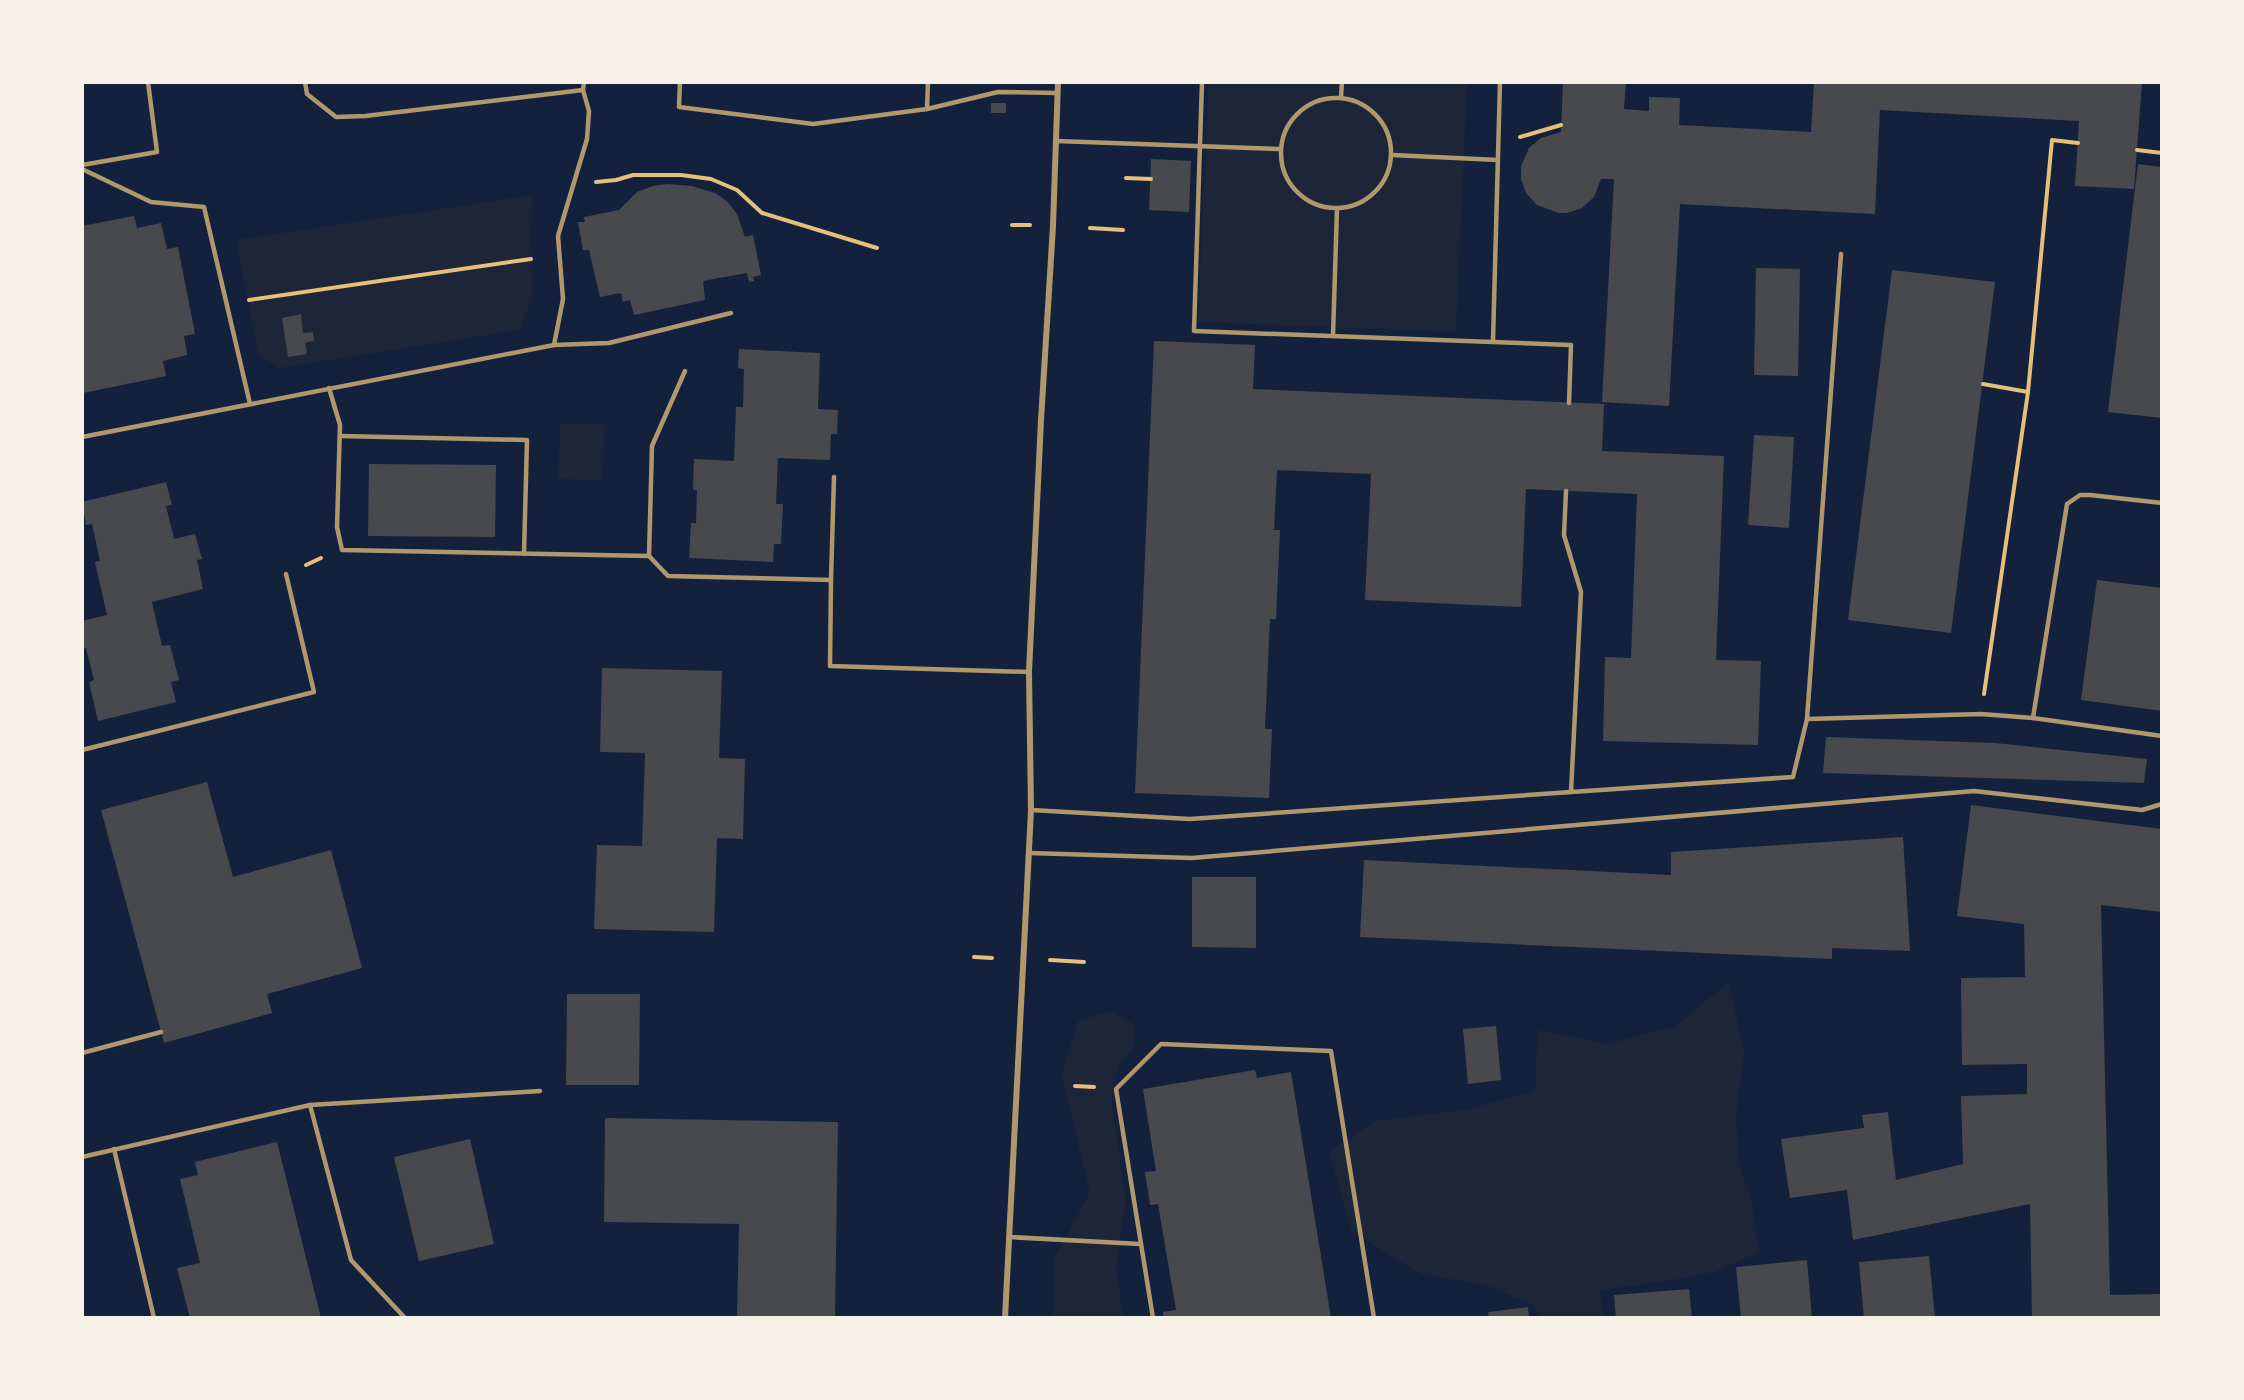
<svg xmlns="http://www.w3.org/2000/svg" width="2244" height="1400" font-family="Commissioner,sans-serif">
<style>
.green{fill:#1d2539}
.building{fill:#48494c}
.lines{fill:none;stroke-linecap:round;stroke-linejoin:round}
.path{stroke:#e5c07b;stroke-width:4}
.service{stroke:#b1986c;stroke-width:4.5}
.minor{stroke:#b1986c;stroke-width:6}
</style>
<rect width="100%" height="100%" fill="#14213d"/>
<!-- green -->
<g class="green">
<path d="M1208 83H1467L1456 332 1198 322Z"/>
<path d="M533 195 531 232 533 297 519 330 279 368 258 354 236 240Z"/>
<path d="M560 423 605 425 603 480 558 479Z"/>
<path d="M1729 982 1744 1053 1736 1119 1740 1169 1751 1197 1759 1252 1714 1272 1667 1281 1600 1290 1603 1317H1539L1534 1305 1486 1285 1421 1274 1352 1232 1329 1152 1375 1121 1465 1110 1535 1091 1538 1030 1608 1044 1676 1026Z"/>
<path d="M1112 1011 1135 1025 1134 1048 1119 1065 1111 1096 1126 1200 1116 1266 1123 1317 1053 1318V1261L1090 1192 1061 1075 1078 1021Z"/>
</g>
<!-- building -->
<g class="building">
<path d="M1563 82H1626L1624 109 1649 111V97L1680 98 1679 125 1811 132 1814 82H2142L2134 189 2075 186 2079 121 1880 110 1875 214 1680 204 1669 406 1602 402 1614 179H1601L1594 197 1582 208 1567 213H1559L1537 205 1526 193 1521 179V166L1529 148 1541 138 1561 132Z"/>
<rect x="991" y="103" width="15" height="10"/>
<path d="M1151 159 1191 161 1189 212 1149 210Z"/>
<path d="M2138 164 2162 167V418L2108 412Z"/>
<path d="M667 184 692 186 715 193 728 202 737 214 745 237 753 235 761 275 753 277 754 281 749 282 747 273 703 281 705 300 634 315 630 300 623 302 621 293 600 297 589 250H583L578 222H585L584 217 619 210 637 192 653 186Z"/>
<path d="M134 216 137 228 161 223 167 249 178 247 195 334 184 336 187 355 163 361 166 376 83 393 82 226Z"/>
<path d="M1756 268 1800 269 1798 376 1754 375Z"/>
<path d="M1892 270 1995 282 1951 633 1848 620Z"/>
<path d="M301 314 303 333 313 332 314 341 305 343 307 354 288 357 282 318Z"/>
<path d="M1154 341 1255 345 1253 389 1604 404 1602 451 1724 456 1716 660 1761 661 1758 745 1603 741 1605 657 1631 658 1637 494 1526 489 1521 607 1365 600 1371 474 1277 470 1274 530H1280L1276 619H1270L1265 729H1272L1269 798 1135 793Z"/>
<path d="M739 349 820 353 818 409 838 410 837 434H831L830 460 778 458 776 504H783L781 544H774L773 562 689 558 691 523H696L697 490H693L694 459 734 461 736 407H743L744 369 738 368Z"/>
<path d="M1754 435 1794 437 1789 528 1748 525Z"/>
<path d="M369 464 496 465 495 537 368 536Z"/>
<path d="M166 482 172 505 166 506 174 539 195 534 202 559 197 560 203 589 152 602 162 646 170 645 179 680 171 682 176 702 98 721 89 682 94 680 86 648 82 649V621L107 615 95 562 100 561 92 524 86 525 82 502Z"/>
<path d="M2097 580 2162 588V711L2081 700Z"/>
<path d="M602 668 722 671 719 758 745 759 743 839 717 838 714 932 594 929 597 845 642 846 645 753 600 752Z"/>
<path d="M1826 737 1995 743 2147 759 2144 783 1823 773Z"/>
<path d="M207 782 233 877 331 850 362 968 267 994 272 1013 164 1043 101 810Z"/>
<path d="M1971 805 2162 829V912L2101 905 2110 1295 2162 1294V1318H2032L2030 1204 1853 1240 1847 1190 1790 1198 1781 1139 1864 1128 1862 1115 1888 1112 1896 1180 1963 1164 1961 1096 2027 1094V1064L1962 1065 1961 978 2025 977 2024 924 1957 916Z"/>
<path d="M1903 837 1910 951 1832 948V959L1360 937 1364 860 1671 875V852Z"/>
<path d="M1192 877H1256V948L1192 947Z"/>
<path d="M567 994H640L639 1085H566Z"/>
<path d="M1496 1026 1501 1080 1468 1084 1463 1029Z"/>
<path d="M1255 1070 1257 1078 1291 1072 1331 1318H1164L1163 1312 1176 1310 1158 1204 1150 1205 1145 1172 1156 1171 1143 1089Z"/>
<path d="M605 1118 838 1122 835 1318H737L739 1224 604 1222Z"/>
<path d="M470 1139 494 1244 419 1261 394 1157Z"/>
<path d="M277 1142 321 1318H190L177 1268 200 1263 180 1179 198 1175 195 1162Z"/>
<path d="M1929 1256 1935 1318H1864L1859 1262Z"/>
<path d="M1807 1260 1812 1318H1741L1736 1267Z"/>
<path d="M1689 1289 1692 1318H1616L1614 1295Z"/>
<path d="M1528 1307 1529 1318H1489L1488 1312Z"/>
</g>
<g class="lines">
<!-- path -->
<g class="path">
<path d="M1520 137 1561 125"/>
<path d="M2137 150 2162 153"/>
<path d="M1126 178 1151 179"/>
<path d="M596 182 616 180 633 175H681L711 179 737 190 762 213 877 248"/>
<path d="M1012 225H1030"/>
<path d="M1090 228 1123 230"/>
<path d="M249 300 531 259"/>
<path d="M1983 384 2028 392"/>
<path d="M306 565 321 558"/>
<path d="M1984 694 2028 392 2052 140 2078 143"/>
<path d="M974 957 992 958"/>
<path d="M1050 960 1084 962"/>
<path d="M1075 1086 1094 1087"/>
</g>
<!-- service -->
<g class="service">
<path d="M305 82 307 94 336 117 365 116 583 90"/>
<path d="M680 82 679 107 813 124 927 109 998 92 1057 93"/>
<path d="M1202 82 1194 331 1571 345 1569 403"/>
<path d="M1341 97 1342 82"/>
<circle cx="1336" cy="153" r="55"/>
<path d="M927 109 928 82"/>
<path d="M1056 141 1280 149"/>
<path d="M1392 155 1498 160"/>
<path d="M82 165 157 152 148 82"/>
<path d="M82 169 151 202 204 207 250 404"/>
<path d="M1841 254 1807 719 1981 714 2033 718 2162 736"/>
<path d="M1333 336 1337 209"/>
<path d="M1493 341 1500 82"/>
<path d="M554 345 609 343 731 313"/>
<path d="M329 388 340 425 337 527 342 550 649 556 652 446 685 371"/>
<path d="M340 436 527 440 524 554"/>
<path d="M82 437 554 345 563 299 558 236 587 139 589 111 583 90 584 82"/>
<path d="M1566 491 1564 535 1581 592 1571 792 1793 777 1807 719"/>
<path d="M649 556 668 576 831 580 834 477"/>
<path d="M831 580 830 666 1029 672"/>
<path d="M2033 718 2067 504 2080 495H2090L2162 503"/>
<path d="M82 750 314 692 286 574"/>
<path d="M1031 810 1190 819 1571 792"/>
<path d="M1029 853 1192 858 1974 791 2142 810 2162 804"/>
<path d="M82 1053 161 1032"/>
<path d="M310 1105 351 1260 405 1318"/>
<path d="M114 1149 154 1318"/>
<path d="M82 1157 310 1105 540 1091"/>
<path d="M1009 1237 1140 1244"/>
<path d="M1153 1318 1116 1089 1161 1044 1331 1051 1374 1318"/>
</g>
<!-- minor -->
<path class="minor" d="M1005 1318 1031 810 1029 672 1041 420 1053 226 1058 82"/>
</g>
<!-- border -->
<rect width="2244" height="1400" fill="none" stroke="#f6f1e7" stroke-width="168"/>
</svg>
